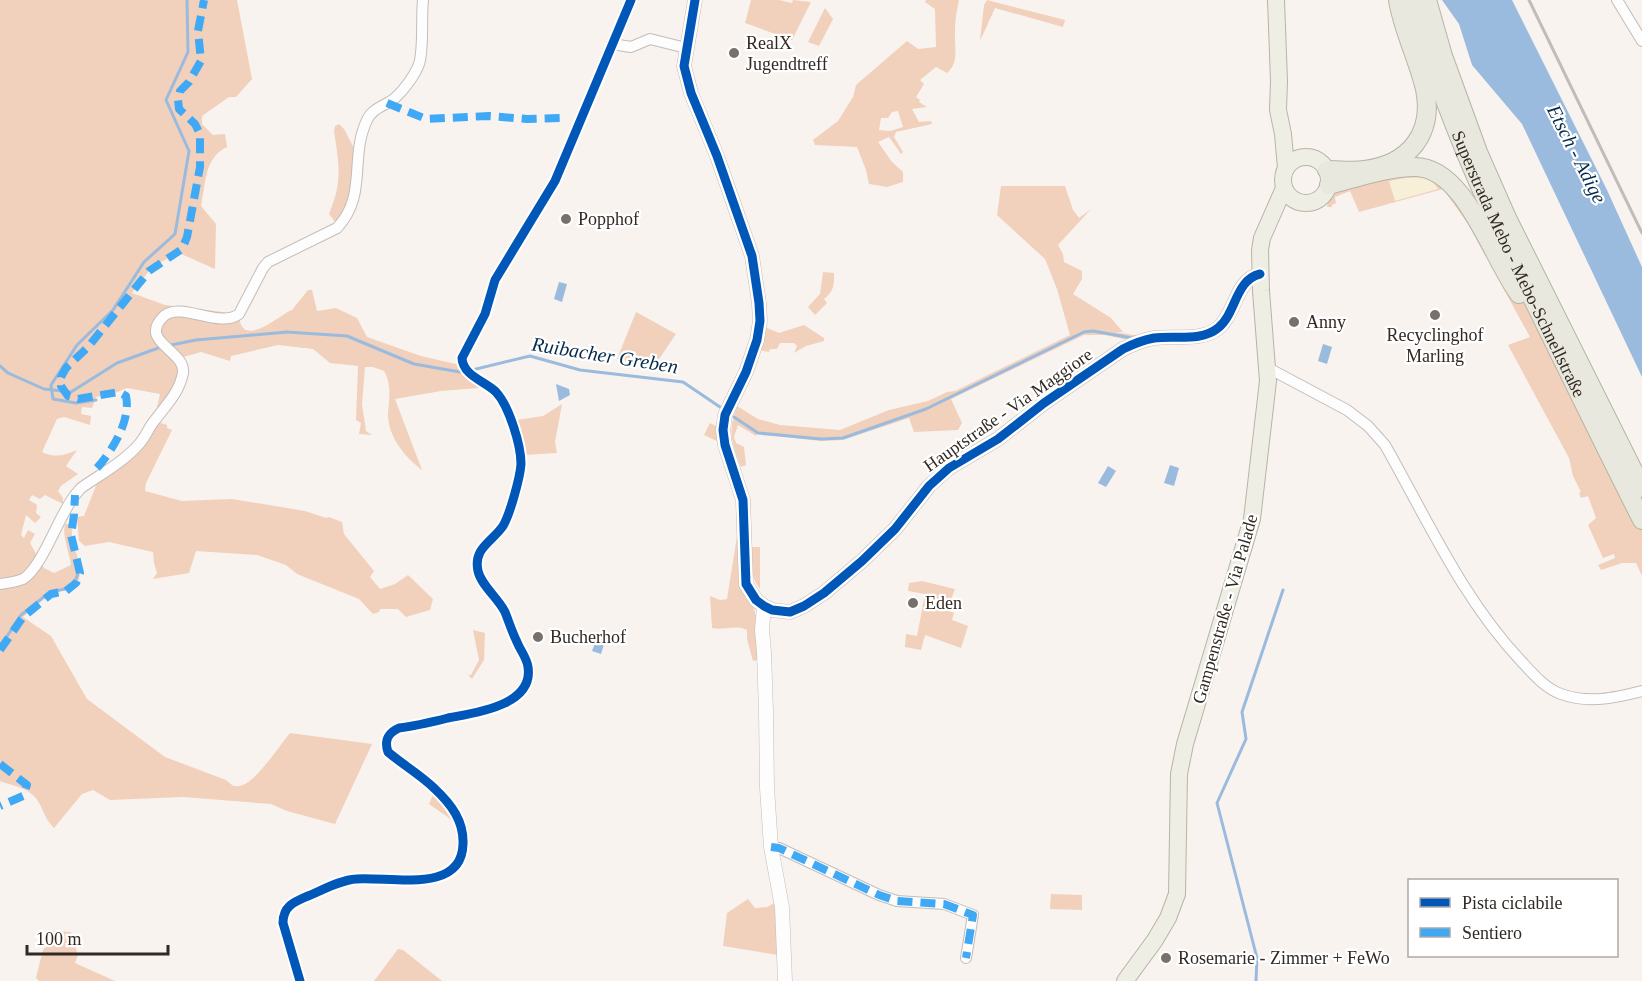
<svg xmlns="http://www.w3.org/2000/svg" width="1642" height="981" font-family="Georgia,serif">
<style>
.green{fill:#f1d0bc;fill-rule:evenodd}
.sand{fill:#f7efd8}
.water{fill:#9abbdd}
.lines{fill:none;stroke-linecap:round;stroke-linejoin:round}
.stream{stroke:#9abbdd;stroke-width:3}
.minor-casing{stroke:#c4bcb8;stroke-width:12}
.tertiary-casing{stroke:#c4bcb8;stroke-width:15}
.primary-casing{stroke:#b7b4a5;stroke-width:18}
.trunk-casing{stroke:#b7b4a5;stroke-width:20}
.minor{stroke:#fefdfd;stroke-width:10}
.tertiary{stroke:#fefdfd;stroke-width:14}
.primary{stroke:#eeeee5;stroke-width:16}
.trunk{stroke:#e8e8de;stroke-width:18}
.rail{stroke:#bfbdbb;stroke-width:3}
.quiet{stroke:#3fa9f5;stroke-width:8;stroke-dasharray:15 8;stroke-linecap:butt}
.cycleway-casing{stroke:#fff;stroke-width:13}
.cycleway{stroke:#0057b8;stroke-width:9}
.poi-dot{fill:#78706b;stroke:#fff;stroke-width:2}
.labels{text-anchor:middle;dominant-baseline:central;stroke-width:4.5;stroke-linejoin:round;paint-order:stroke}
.poi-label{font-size:18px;fill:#332923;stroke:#fff;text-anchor:start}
.street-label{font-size:18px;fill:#332923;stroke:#fff}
.water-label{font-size:20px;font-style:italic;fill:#052b4c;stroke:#fff}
</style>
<rect width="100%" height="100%" fill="#f9f3f0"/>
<!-- green -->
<g class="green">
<path d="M0 0H237L252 79 236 97H229L202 116V124L213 135 225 134 227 147C204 158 206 183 201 206L216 224 215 269 179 253 161 262 149 271 132 293 165 305 239 314C240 353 283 312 292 310L308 290H312L317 311 336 308 357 318 367 337 421 356 460 365 491 387 441 391 395 399 422 470C405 457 388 437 388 414 389 398 392 385 384 371L373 367H365L362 404 366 431 372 435 359 434 361 423 356 420 358 366 330 363 313 349 278 345 231 356 230 361 201 352 180 358 183 371 155 421 167 425V428L172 430 146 483 145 491 182 501 232 499 305 511 326 518 329 517 342 522 344 534 374 571 370 577 380 589 395 584 408 575 433 599 430 610 406 617 398 609H380L379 612 373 614 359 599 297 574 286 565 257 555 196 551 189 573 153 579 157 573 154 563 153 552 109 542 85 546 79 541 77 517 84 516 97 483 134 450 154 421 160 394 127 388 110 395 96 397 92 408 82 407 81 414 91 416 90 425 64 417 57 419 42 452C55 458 64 456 77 450L66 466 78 474 61 486 58 491 63 498V504L45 495 40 499 32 495 29 500 37 505 36 513 41 517 35 523 26 515 21 535 24 538 28 530 35 534 30 543 44 568 54 573 71 565C69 552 62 536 65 524H72C70 541 79 555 80 571 81 591 61 589 49 596 40 601 32 610 23 617L51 636 87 699 165 757 226 780C231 784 233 787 239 786 255 784 279 746 290 733L372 744 335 824 287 811 271 804 183 797 110 800 93 790 82 794 54 828C44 819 42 803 33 795 24 787 10 785 0 781Z"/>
<path d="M751 0H779L792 3 793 0 811 2 792 40 745 23Z"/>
<path d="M926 0H959C957 10 955 19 955 29 954 44 960 63 947 73L936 67 920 80 924 84 916 97 920 100 919 102 927 107 912 109 919 122 931 121 932 124 896 132 894 137 903 152 901 154 889 137 878 142 892 162 903 172V182L887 187 869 184 866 170 857 147 815 145 813 140 838 121 853 97 856 85 907 41 918 49 936 47 935 9 925 2ZM898 111 903 127 890 131 879 130 881 118H888L892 112Z"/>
<path d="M987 0 1065 20 1063 27 995 8 980 41 984 5Z"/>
<path d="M825 8 833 19 819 46 808 42Z"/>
<path d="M339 124 344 129 357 154 356 181 338 226 329 214C343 181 339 165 334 131L335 126Z"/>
<path d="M1435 172 1550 334 1642 520V576L1636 563H1622L1601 570 1598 565 1615 558 1614 554 1603 558 1588 525 1596 518 1588 496 1581 498 1579 493 1581 492 1573 476 1569 458 1508 345 1530 337 1468 224 1443 189 1359 212 1350 191 1335 197 1336 203 1332 205V207H1327C1328 202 1328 197 1332 193 1348 177 1411 175 1435 172Z"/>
<path d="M1001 186H1065L1073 210 1079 218 1091 209 1058 245 1063 254 1064 262 1082 271V279L1073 294 1111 318 1123 332H1115L1152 338 1137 342 1105 335H1084L951 399 962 423 958 430 914 432 909 418 843 440 821 441 757 434 756 436 738 425 734 437 736 443 744 447 746 465 741 467C731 442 728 432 737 406L758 419 780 425 840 430 889 410 928 401 947 392 955 391 1070 335 1057 289 1045 259 997 215Z"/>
<path d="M823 272 834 273C834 286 834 291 824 299L827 303 815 315 808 307 820 294Z"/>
<path d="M636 312 676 334 651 371 634 362 617 359Z"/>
<path d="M760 325 779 333 804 325 824 338V341L806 346 794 353 797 346 794 343H780L777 349H770L769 352 754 349Z"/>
<path d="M562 404 555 442 557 453 524 455 517 420 543 416Z"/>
<path d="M710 423 718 427 719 442 704 435Z"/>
<path d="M737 536H740V584L746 598 754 608 759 631 760 659 753 661 747 639V630C735 624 724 631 712 628L710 596 720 600 727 599Z"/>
<path d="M750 547H760V589C750 577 751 562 750 547Z"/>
<path d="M922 581 955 589 947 610 954 613 952 620 968 626 961 648 925 635 921 650 905 647 906 634 917 636 925 594 908 591 909 583Z"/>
<path d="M473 630 485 633 484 660 472 679 468 675H471L479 660Z"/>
<path d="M435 790 449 807 456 826 449 818 429 804Z"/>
<path d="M1051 894 1082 895V910L1050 909Z"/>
<path d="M748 899 755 908 767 907 776 902 778 955 723 946 727 913Z"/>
<path d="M52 931 71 932 78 955 75 963 115 981H39L36 978 42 953Z"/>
<path d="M398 949 403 950 442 981H374Z"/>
</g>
<!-- sand -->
<path class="sand" d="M1426 177 1432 180 1438 189 1395 201 1389 181 1405 178Z"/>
<!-- water -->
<g class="water">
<path d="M1442 0H1512L1607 190 1642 267V377L1522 124 1472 65 1459 24Z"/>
<path d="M559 282 567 284 562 302 554 299Z"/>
<path d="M1323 344 1332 347 1327 364 1318 361Z"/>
<path d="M556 384 569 389 570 395 559 401Z"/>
<path d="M1170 465 1179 468 1174 486 1164 483Z"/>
<path d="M1108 466 1116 471 1106 487 1098 483Z"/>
<path d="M598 635 606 638 601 654 592 651Z"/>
</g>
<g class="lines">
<!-- stream -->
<g class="stream">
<path d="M171 345 196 340 287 332 347 336 414 364 460 372 465 371"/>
<path d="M0 366 8 373 44 389 71 392 117 363 161 347"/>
<path d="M472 370 530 356 580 370 683 382 720 407"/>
<path d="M96 400 76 403 53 399 51 385 77 345 113 310 144 262 175 234 189 151 166 100 188 52 187 0"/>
<path d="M734 417 758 433 821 439 843 438 926 409 1084 332 1093 331 1132 338"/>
<path d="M0 647 21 615 50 592 65 589 75 582 78 573"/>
<path d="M1256 981 1257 958 1217 803 1246 739 1242 712 1283 590"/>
</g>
<defs>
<g id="minor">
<path d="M1617 0 1642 41"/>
<path d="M612 44 631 47 650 39 686 48"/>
<path d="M1268 368 1347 410 1368 426 1385 445C1427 519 1463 600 1522 662 1533 674 1545 688 1561 694 1589 704 1614 698 1642 691"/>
<path d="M0 584C8 583 16 582 23 579 42 568 60 513 75 495L81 488C101 474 125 461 140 443 146 436 149 427 155 420 167 404 179 393 183 373 186 350 137 342 164 316 181 301 219 329 239 314L263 268 268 262 337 228C368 195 349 158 367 120 373 107 386 106 395 98 404 90 415 75 419 64 424 49 421 17 423 0"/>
<path d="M771 847 779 848 879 895 897 901 944 904 973 915 966 958"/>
<path d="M300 981 283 923C283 906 294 902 308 896 323 890 340 880 356 879 389 876 462 895 463 844 464 821 451 804 435 789 421 775 403 765 388 752 384 740 388 733 399 728 416 726 432 722 448 718 474 713 534 706 528 667 527 658 520 650 517 642 512 632 509 622 505 612 498 598 481 585 478 571 473 548 492 542 503 526 510 514 520 478 521 464 521 445 509 406 496 392 485 381 463 376 462 358L485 314 495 280 555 181 631 0"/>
</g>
<g id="tertiary">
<path d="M695 0 684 66 691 93 717 156 752 256 759 303 760 321 757 340 746 372 725 415 723 430 725 445 743 500 746 584 756 600 764 606 772 610 790 612 804 606 824 593 862 561 895 529 929 486 949 468 998 439 1044 403 1123 349C1133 344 1143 340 1154 338 1175 335 1201 342 1218 328 1236 314 1235 280 1260 274"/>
<path d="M764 606 762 630 764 652 766 712 767 788 771 847 782 907 785 981"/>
</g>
<g id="primary">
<path d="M1276 0 1279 81 1278 110 1283 134 1286 168"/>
<circle cx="1306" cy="180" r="23"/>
<path d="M1125 981 1155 940 1168 918 1177 894 1179 774 1185 744 1252 519 1268 381 1261 291 1260 250 1262 238 1284 188"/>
</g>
<g id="trunk">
<path id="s1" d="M1412 0C1445 117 1495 223 1549 332 1580 395 1610 457 1642 520"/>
<path d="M1427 0 1443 56 1478 152 1507 218 1642 488"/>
<path d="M1327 170C1340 170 1352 172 1365 170 1409 164 1434 134 1425 89 1418 59 1403 31 1398 0"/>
<path d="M1329 185C1356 178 1387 167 1415 167 1465 167 1492 258 1519 294"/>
</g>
</defs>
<!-- minor casing -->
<use href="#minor" class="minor-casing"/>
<!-- tertiary casing -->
<use href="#tertiary" class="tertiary-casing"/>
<!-- primary casing -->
<use href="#primary" class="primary-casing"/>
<!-- trunk casing -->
<use href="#trunk" class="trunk-casing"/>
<!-- minor -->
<use href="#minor" class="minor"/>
<!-- tertiary -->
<use href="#tertiary" class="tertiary"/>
<!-- primary -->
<use href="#primary" class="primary"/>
<!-- trunk -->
<use href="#trunk" class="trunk"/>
<!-- rail -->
<path class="rail" d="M1529 0 1642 233"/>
<!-- quiet -->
<g class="quiet">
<path d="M387 103 426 119 489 116 527 119 561 118"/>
<path d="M97 468C113 450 131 420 126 396L119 392 78 399 68 396 61 386V377L66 368 88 347 149 271 182 249 187 237 200 167V134L195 124 179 109 178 100 180 91 189 82 201 61 198 31 204 0"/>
<path d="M0 650 23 617 51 594 66 591 76 583 80 573 71 535 74 515 75 495"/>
<path d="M0 764 27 785 23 796 0 806"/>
<path d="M771 847 779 848 879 895 897 901 944 904 973 915 966 958"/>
</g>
<defs>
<g id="cycleway">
<path d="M695 0 684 66 691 93 717 156 752 256 759 303 760 321 757 340 746 372 725 415 723 430 725 445 743 500 746 584 756 600 764 606 772 610 790 612 804 606 824 593 862 561 895 529 929 486 949 468 998 439 1044 403 1123 349C1133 344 1143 340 1154 338 1175 335 1201 342 1218 328 1236 314 1235 280 1260 274"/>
<path d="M300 981 283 923C283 906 294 902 308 896 323 890 340 880 356 879 389 876 462 895 463 844 464 821 451 804 435 789 421 775 403 765 388 752 384 740 388 733 399 728 416 726 432 722 448 718 474 713 534 706 528 667 527 658 520 650 517 642 512 632 509 622 505 612 498 598 481 585 478 571 473 548 492 542 503 526 510 514 520 478 521 464 521 445 509 406 496 392 485 381 463 376 462 358L485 314 495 280 555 181 631 0"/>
</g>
</defs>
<!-- cycleway casing -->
<use href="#cycleway" class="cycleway-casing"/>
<!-- cycleway -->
<use href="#cycleway" class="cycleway"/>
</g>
<!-- markers -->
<g class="poi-dot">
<circle cx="734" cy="53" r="6"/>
<circle cx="566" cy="219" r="6"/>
<circle cx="1435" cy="315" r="6"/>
<circle cx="1294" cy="322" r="6"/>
<circle cx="913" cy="603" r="6"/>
<circle cx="538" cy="637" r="6"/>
<circle cx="1166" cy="958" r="6"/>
</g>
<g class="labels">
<!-- poi labels -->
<g class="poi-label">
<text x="746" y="43">RealX<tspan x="746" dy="21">Jugendtreff</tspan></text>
<text x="578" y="219">Popphof</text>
<text x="1306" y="322">Anny</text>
<text x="1435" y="335" text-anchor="middle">Recyclinghof<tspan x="1435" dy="21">Marling</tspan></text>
<text x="925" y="603">Eden</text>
<text x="550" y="637">Bucherhof</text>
<text x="1178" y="958">Rosemarie - Zimmer + FeWo</text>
</g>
<!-- street labels -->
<g class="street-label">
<text stroke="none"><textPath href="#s1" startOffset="285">Superstrada Mebo - Mebo-Schnellstraße</textPath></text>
<text transform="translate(1008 410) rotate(-35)">Hauptstraße - Via Maggiore</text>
<text transform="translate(1225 609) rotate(-74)">Gampenstraße - Via Palade</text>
</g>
<!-- water labels -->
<g class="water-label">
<text transform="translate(1577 154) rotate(63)">Etsch - Adige</text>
<text transform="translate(605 355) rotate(9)">Ruibacher Greben</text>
</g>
</g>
<!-- legend -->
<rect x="1408" y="879" width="210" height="78" fill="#ffffff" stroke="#ada9a7" stroke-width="1.5"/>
<rect x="1420" y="898" width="30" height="9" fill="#0057b8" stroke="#ada9a7" stroke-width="1.5"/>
<text x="1462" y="909" font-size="18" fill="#332923">Pista ciclabile</text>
<rect x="1420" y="928" width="30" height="9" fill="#3fa9f5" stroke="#ada9a7" stroke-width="1.5"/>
<text x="1462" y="939" font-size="18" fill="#332923">Sentiero</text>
<!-- scale -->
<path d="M27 945v9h141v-9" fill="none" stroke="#332923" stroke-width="3"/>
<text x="36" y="945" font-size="18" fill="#332923" stroke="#ffffff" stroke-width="4.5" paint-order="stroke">100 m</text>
</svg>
